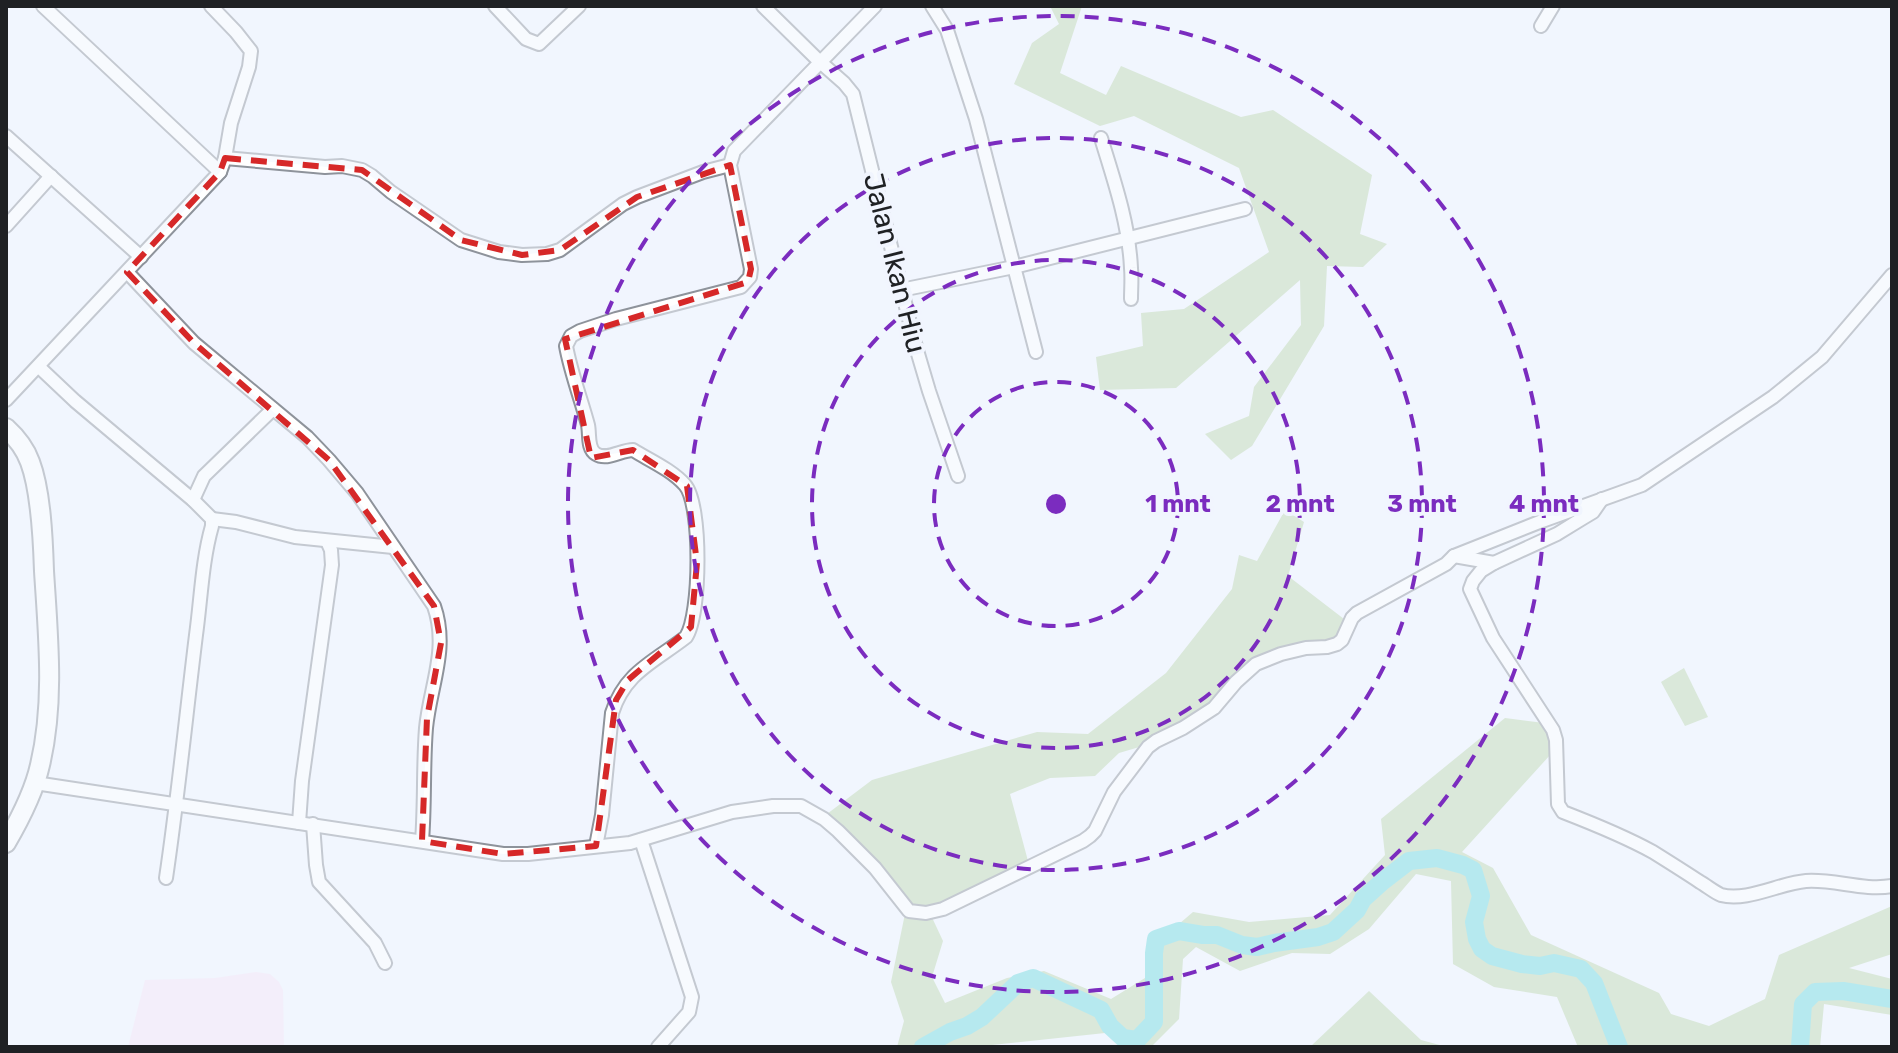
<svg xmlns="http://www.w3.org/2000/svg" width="1898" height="1053" font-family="Rubik,sans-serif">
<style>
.commercial{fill:#f6e5f7}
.green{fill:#bed7af}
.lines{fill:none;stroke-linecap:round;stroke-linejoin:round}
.river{stroke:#70dade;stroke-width:18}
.minor-casing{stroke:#8e939b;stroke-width:16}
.highway-casing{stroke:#8e939b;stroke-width:22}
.minor{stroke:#fff;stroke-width:12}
.highway{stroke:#fff;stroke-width:18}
.marked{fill:none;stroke:#d62828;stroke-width:6;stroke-dasharray:16 10;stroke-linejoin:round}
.ring{fill:none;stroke:#7b2cbf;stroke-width:4;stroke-dasharray:14 10}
.labels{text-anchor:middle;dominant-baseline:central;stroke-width:8;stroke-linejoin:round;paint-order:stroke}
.street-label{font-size:28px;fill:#1f2124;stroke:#f1f5fe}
.centre{fill:#7b2cbf;stroke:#f1f5fe;stroke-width:4}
.ring-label{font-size:24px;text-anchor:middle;font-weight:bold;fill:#7b2cbf;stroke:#f1f5fe;stroke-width:8;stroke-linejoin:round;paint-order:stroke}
</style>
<rect width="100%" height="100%" fill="#f1f5fe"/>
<!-- commercial -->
<path class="commercial" d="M256 972 270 974 279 982 283 990 284 1047H128L145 980 215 978Z"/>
<!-- green -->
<g class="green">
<path d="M1050 6H1082L1060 73 1106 95 1121 66 1241 117 1273 110 1372 175 1360 234 1387 244 1363 267 1327 266 1324 326 1252 446 1231 460 1205 434 1249 416 1254 387 1301 325 1300 280 1176 388 1100 390 1096 357 1143 346 1141 313 1184 309 1269 252 1239 168 1134 116 1100 126 1014 84 1032 43 1059 24Z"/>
<path d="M1285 510 1304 522 1288 576 1344 619 1339 637 1257 663 1220 699 1146 745 1119 753 1095 776 1050 778 1010 794 1028 861 962 897 928 909 943 941 932 977 945 1003 1007 978 1044 971 1111 999 1145 978 1151 948 1193 912 1249 922 1330 915 1385 855 1381 819 1505 718 1552 724 1561 743 1462 852 1493 868 1531 935 1659 993 1671 1014 1709 1026 1765 999 1779 955 1892 906V954L1849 968 1892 979V1015L1824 1004 1820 1047H1578L1557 997 1494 987 1453 964 1451 881 1416 874 1369 929 1330 954 1292 953 1240 971 1196 947 1183 959 1179 1019 1151 1047H1125L1105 1033 992 1045 989 1047H897L904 1021 891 982 907 904 823 817 872 780 1037 732 1088 734 1166 673 1232 589 1239 555 1257 561Z"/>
<path d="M1684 668 1708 717 1685 726 1661 682Z"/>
<path d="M1369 991 1421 1040 1447 1047H1310Z"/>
</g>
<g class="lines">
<!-- river -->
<g class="river">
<path d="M923 1047 950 1032 967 1026 982 1017 1018 983 1033 978 1101 1010 1110 1026 1123 1038 1137 1040 1154 1022V953L1156 939 1179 931 1203 935H1217L1242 945 1257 947 1274 943 1318 937 1333 932 1357 910 1363 899 1383 881 1409 861 1437 858 1463 865 1473 870 1481 896 1474 922 1477 939 1482 949 1492 956 1522 964 1540 966 1554 963 1581 969 1594 983 1619 1047"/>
<path d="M1800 1047 1803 1004 1815 992 1843 991 1892 999"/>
</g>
<defs>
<g id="minor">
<path d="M43 6 220 172"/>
<path d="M495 6 526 39 539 44 579 6"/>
<path d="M763 6 819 61 844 83 853 94 916 347 929 391 958 476"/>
<path d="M932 6 947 30 976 119 1036 352"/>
<path d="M1541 26 1553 6"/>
<path d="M6 136 141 257"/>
<path d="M1101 138C1114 180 1129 224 1131 268 1132 278 1131 289 1131 299"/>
<path d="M225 158 325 167 342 166 362 170 372 176 391 192 461 240 499 252 522 255 547 254 560 250 623 204 637 197 703 172 730 165"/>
<path d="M6 226 51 176"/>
<path d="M127 272 194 343 307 437 329 460 357 493 434 606C449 649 430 686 426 728 423 766 425 803 422 841"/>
<path d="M901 290 1014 267 1245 209"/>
<path d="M39 367 75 401 193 500 212 519V526C202 561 201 599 196 635 186 716 178 797 166 878"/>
<path d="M6 400 220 172 225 158 231 123 249 67 251 51 236 32 211 6"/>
<path d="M1602 499 1593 512 1583 518 1557 534 1494 563 1481 571 1473 581 1470 589 1493 638 1553 730 1556 740 1558 804 1563 812C1594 824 1624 836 1653 852 1669 862 1685 872 1700 882 1707 886 1714 892 1721 895 1747 902 1780 883 1806 881 1835 879 1863 891 1892 886"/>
<path d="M193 500 204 476 273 409"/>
<path d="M212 519 236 522 295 537 393 547"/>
<path d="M1454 556 1494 563"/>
<path d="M35 783 503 854H528L630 843 732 812 773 806H801L824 819 838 831 875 868 909 911 926 913 943 909 1083 841 1090 836 1095 831 1114 792 1148 747 1156 741 1183 728 1214 708 1236 682 1256 664 1281 654 1306 648 1327 647 1337 644 1342 640 1352 618 1357 613 1446 564 1454 556 1542 521 1642 485 1773 397 1822 357 1892 275"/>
<path d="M299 823 302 781 332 565 331 550 327 541"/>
<path d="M313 824 316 865 319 882 375 943 385 963"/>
<path d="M641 840 692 997 689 1012 658 1047"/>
<path d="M596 846 602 815 612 713C625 672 654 662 686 637 701 615 702 504 685 485 672 470 649 460 633 450 621 450 607 461 596 454 587 449 590 434 588 425 581 399 571 373 566 346L571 336 580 331 616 319 741 287 750 277 751 269 730 165 734 151 875 6"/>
</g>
<path id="highway" d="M6 428C17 438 25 448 30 462 41 491 43 539 44 571 48 635 55 702 40 765 34 792 20 819 6 843"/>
</defs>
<!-- minor casing -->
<use href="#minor" class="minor-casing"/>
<!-- highway casing -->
<use href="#highway" class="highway-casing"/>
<!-- minor -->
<use href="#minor" class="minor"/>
<!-- highway -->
<use href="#highway" class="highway"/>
</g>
<!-- marked area -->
<path d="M0 0H1898V1053H0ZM225 158 362 170 461 240 522 255 560 250 637 197 730 165 751 269 748 282 565 339 591 458 633 450 687 486 697 563 691 627 628 680 616 700 596 846 503 854 422 841 427 718 441 643 434 606 329 460 194 343 127 272 220 172Z" fill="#f1f5fe" fill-opacity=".55" fill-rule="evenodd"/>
<path class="marked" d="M225 158 362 170 461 240 522 255 560 250 637 197 730 165 751 269 748 282 565 339 591 458 633 450 687 486 697 563 691 627 628 680 616 700 596 846 503 854 422 841 427 718 441 643 434 606 329 460 194 343 127 272 220 172Z"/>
<!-- distance rings -->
<g class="ring">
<circle cx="1056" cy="504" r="122"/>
<circle cx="1056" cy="504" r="244"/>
<circle cx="1056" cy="504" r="366"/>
<circle cx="1056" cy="504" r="488"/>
</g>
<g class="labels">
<!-- street labels -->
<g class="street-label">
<text transform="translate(895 263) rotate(76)">Jalan Ikan Hiu</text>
</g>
</g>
<circle cx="1056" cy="504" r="12" class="centre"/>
<g class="ring-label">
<text x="1178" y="512">1 mnt</text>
<text x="1300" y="512">2 mnt</text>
<text x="1422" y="512">3 mnt</text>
<text x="1544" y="512">4 mnt</text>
</g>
<!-- border -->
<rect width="1898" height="1053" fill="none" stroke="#1f2124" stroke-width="16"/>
</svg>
